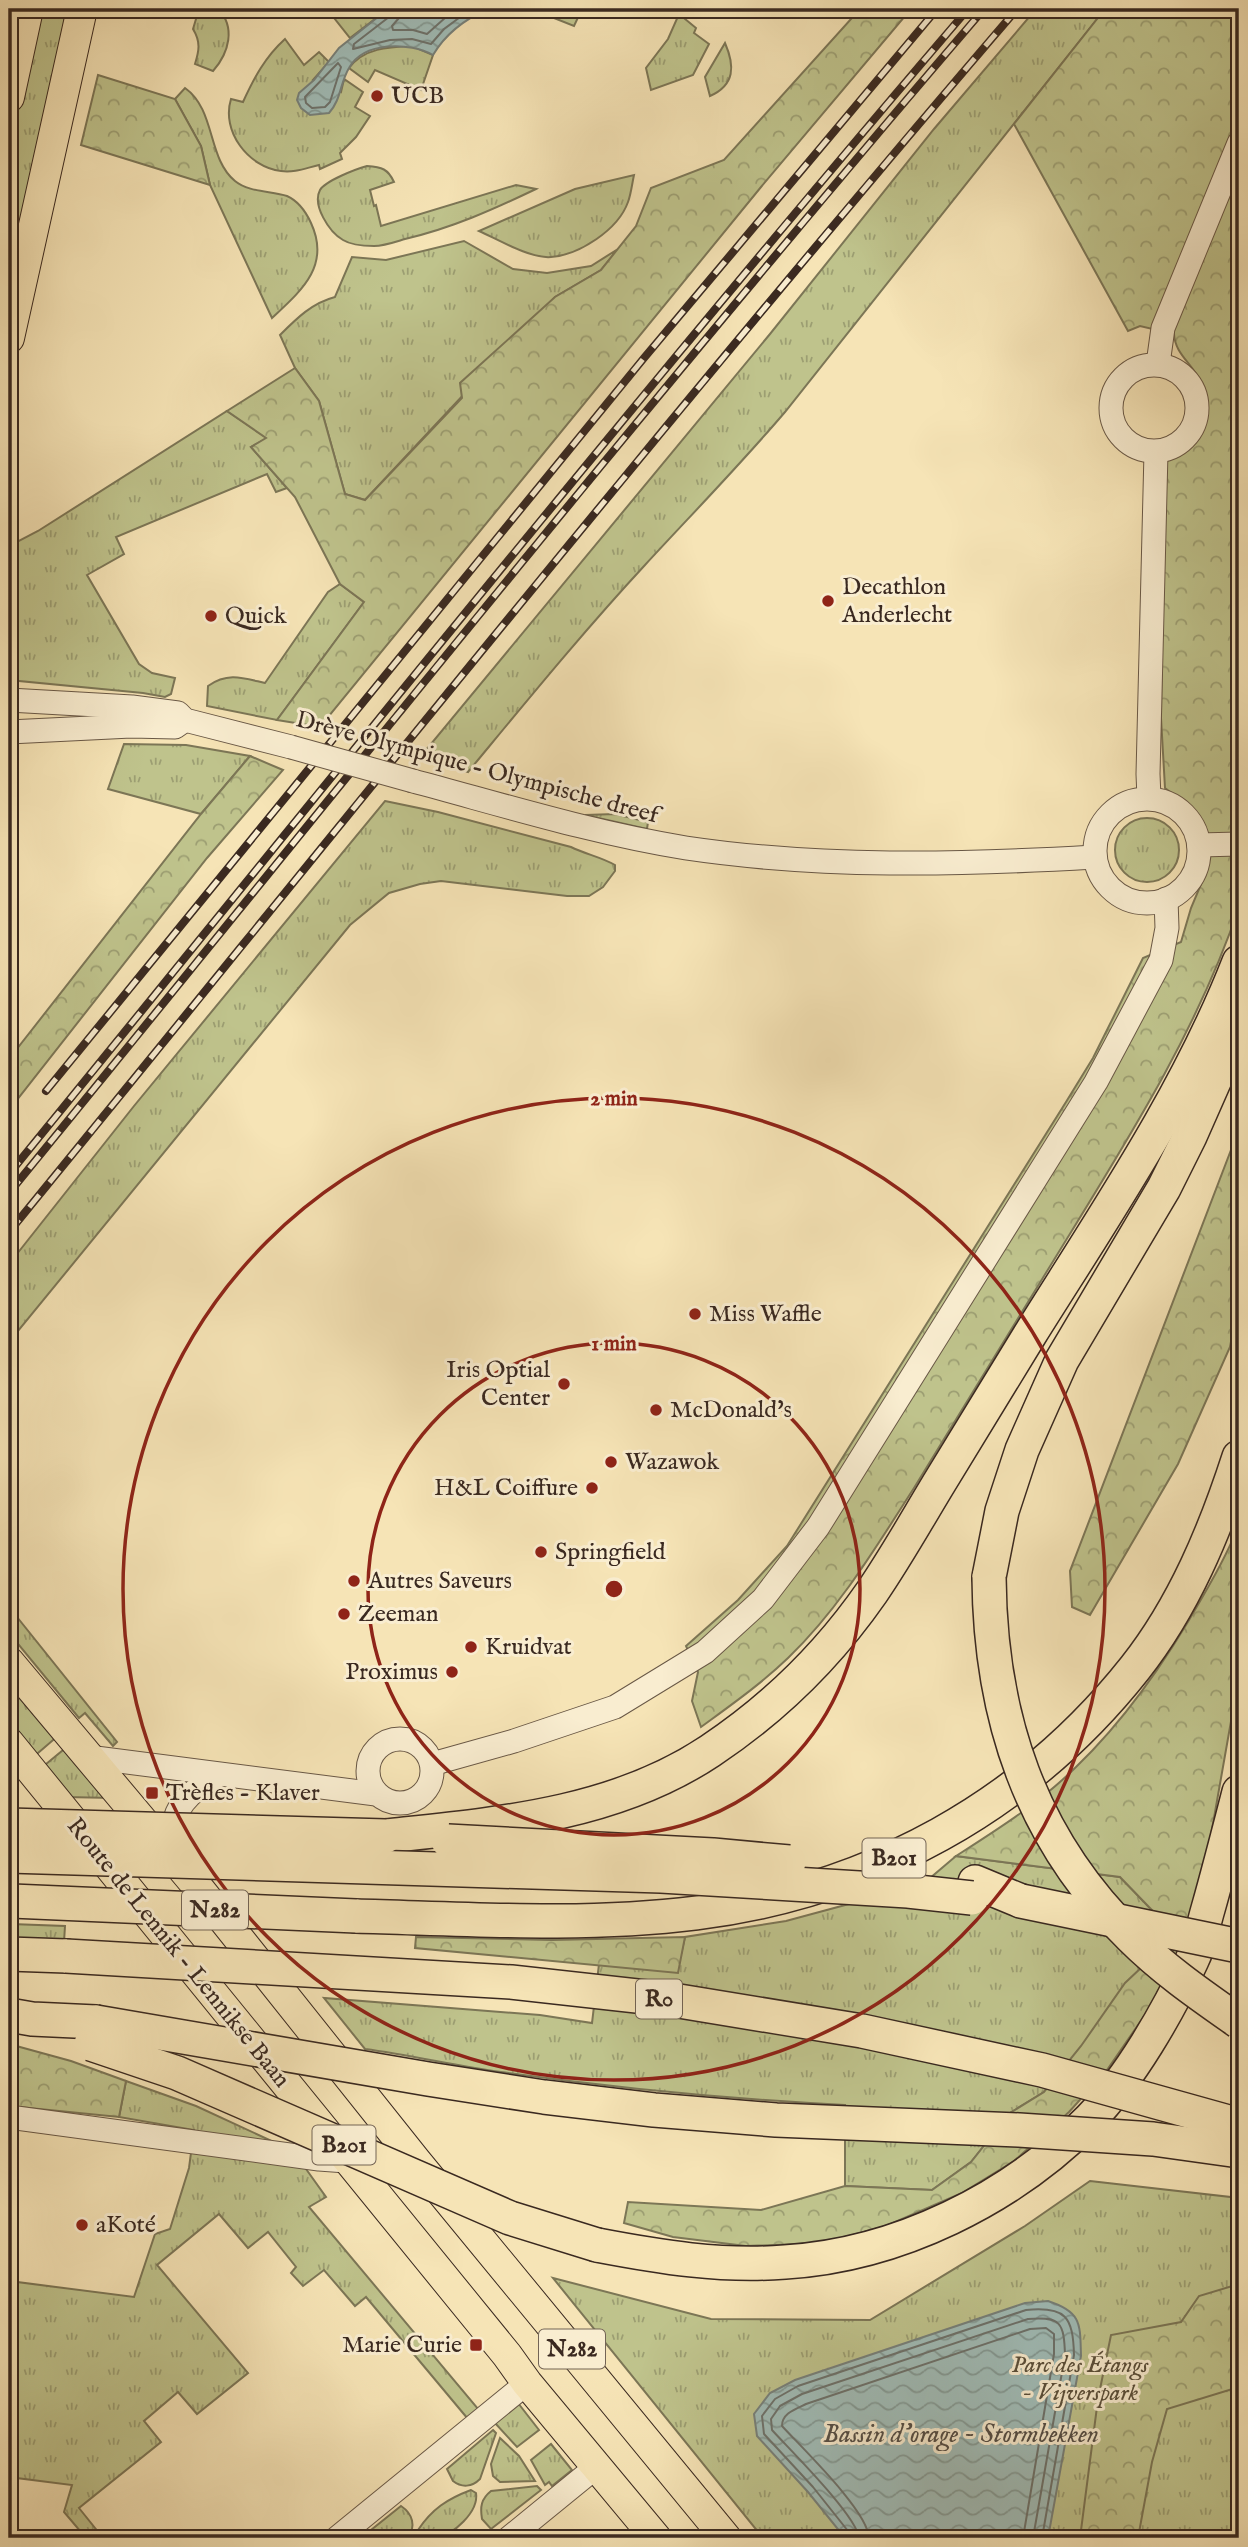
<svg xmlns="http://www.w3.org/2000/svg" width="1248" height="2547" font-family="'IM FELL English',serif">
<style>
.grass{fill:url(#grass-tufts);stroke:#7c7656;stroke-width:2}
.forest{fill:url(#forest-crowns);stroke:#7c7656;stroke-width:2}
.water{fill:url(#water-waves);stroke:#77817b;stroke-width:2}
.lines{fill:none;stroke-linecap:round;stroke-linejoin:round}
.shore{stroke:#6d726c;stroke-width:2}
.minor-casing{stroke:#695846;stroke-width:25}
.major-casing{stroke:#3a2920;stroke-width:32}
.highway-casing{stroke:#3a2920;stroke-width:36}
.minor{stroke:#f9edd0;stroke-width:23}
.major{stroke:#f6e4b6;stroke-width:30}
.highway{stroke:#f6e4b6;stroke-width:33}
.rail-casing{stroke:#3a2920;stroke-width:8}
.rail{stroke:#f9edd0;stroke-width:5;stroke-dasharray:16;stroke-linecap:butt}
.minor-bridge-casing{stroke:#695846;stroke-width:25;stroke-linecap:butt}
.highway-bridge-casing{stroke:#3a2920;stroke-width:36;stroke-linecap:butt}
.minor-bridge{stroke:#f9edd0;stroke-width:23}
.highway-bridge{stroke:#f6e4b6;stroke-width:33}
.ring{fill:none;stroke:#8f2418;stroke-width:3.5}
.poi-dot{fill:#8f2418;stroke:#f9edd0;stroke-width:2.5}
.labels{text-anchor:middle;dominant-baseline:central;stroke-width:6;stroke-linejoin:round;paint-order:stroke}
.shield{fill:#f9edd0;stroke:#736455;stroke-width:2}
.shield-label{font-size:23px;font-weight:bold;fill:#3a2920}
.poi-label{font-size:24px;fill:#3a2920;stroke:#f9edd0;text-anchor:start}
.street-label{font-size:24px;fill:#3a2920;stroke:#f9edd0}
.park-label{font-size:24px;font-style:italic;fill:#5b503b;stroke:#f9edd0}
.water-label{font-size:26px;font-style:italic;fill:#544e46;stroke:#f9edd0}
.centre{fill:#8f2418;stroke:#f9edd0;stroke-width:3.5}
.ring-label{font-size:21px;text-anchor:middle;font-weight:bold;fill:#8f2418;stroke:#f9edd0;stroke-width:6;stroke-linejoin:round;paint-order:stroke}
</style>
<defs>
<pattern id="grass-tufts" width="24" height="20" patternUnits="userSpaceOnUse" patternTransform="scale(1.75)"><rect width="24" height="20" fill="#bfc38c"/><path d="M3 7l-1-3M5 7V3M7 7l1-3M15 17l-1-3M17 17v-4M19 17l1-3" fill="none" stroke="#9c9e72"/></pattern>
<pattern id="forest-crowns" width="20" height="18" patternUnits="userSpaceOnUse" patternTransform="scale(1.75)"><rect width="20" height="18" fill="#bfc38c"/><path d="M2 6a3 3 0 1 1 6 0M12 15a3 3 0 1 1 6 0" fill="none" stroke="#9c9e72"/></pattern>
<pattern id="water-waves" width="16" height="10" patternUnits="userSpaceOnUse" patternTransform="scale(1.75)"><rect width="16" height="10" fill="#a0bcb7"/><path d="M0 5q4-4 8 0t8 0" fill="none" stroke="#839994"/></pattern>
</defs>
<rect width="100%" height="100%" fill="#f6e4b6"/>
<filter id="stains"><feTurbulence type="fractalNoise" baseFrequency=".00286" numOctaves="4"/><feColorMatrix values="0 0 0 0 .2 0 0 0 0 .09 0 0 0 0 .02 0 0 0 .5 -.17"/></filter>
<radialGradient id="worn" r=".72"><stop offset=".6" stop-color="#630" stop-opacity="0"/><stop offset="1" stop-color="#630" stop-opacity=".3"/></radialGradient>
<!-- grass -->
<g class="grass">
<path d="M38 9H75L9 305V141Z"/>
<path d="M199 9H218C236 27 229 53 213 71L195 64C199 51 201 42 193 29Z"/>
<path d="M327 9H388L350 38Z"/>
<path d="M532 9H582L574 26 549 16 533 14Z"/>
<path d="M1036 9H1105L785 412C740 465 692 514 645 565 583 632 526 702 468 772L421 756 770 334 934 129Z"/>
<path d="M679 14 696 28 694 33 709 44 693 75 651 90 646 68 668 39Z"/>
<path d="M285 39 304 65 319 52 329 62 313 80 341 92 344 79 363 92 355 107 370 116 356 137 340 153 342 159 320 169 319 165C306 168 294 173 281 171 248 167 221 131 231 99L243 102C254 78 265 57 285 39Z"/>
<path d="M725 43C735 66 735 85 710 96L705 77Z"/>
<path d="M412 46 433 55 421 90 375 70 368 82 349 68C364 48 388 47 412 46Z"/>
<path d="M185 88C216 110 207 158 235 181 248 192 271 191 287 196 298 201 306 212 311 223 331 266 301 291 272 318L210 185 201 146 175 99Z"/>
<path d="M367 166C382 167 388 169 394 182L370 190 374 206 376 205 381 226 516 185 536 189C492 210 452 228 405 239 395 242 384 246 374 246 364 246 351 245 343 240 329 232 312 205 320 190 325 181 356 169 367 166Z"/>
<path d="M634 175C632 184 631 194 628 202 618 230 579 255 551 257 531 259 497 239 479 231L575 189Z"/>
<path d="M464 241 513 269 547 273 591 266 618 249 601 270 555 297 365 500 345 494 319 401 295 368 280 335C297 318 312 303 335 297L352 257 386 260Z"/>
<path d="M227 411 267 438 251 447 287 488 276 492 267 474 116 537 124 554 87 575 139 664 152 673 175 678 171 694 165 697 143 693 9 680V546L38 531Z"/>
<path d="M340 584 364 602 277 720 207 706 208 686C228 672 243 678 265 683L328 592Z"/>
<path d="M124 744 186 745 250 756 201 814 108 789Z"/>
<path d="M385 801 438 812 571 847C585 854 601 857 615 865V871L603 887 589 896H567L441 881 420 884 389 893 350 925 9 1342V1264L134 1106Z"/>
<path d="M615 814 648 822 647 829 585 815Z"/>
<circle cx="1147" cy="850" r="32"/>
<path d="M9 1607 117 1742 113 1746 85 1713 79 1718 9 1633Z"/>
<path d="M9 1674 59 1735 31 1759 9 1731Z"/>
<path d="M68 1746 112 1798 65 1797 40 1769Z"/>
<path d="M956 1856 1120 1877 1176 1935 1044 2092 1010 2113 971 2162 932 2190 845 2186V2105C729 2099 615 2088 501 2072 456 2066 411 2055 365 2049L324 1998 540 2015 592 2023 599 1964 677 1972 685 1937 786 1921 923 1884Z"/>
<path d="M9 1918 11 1924 65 1926 64 1942 9 1939Z"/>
<path d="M126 2081 196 2106 315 2161 306 2169 326 2197 309 2207 479 2410 468 2419 366 2297 355 2306 324 2270 303 2286 291 2273 296 2267 268 2232 248 2248 219 2214 157 2265 248 2373 197 2414 178 2392 144 2421 161 2442 79 2508 103 2538H86L64 2512 72 2485 9 2477V2281L134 2297 155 2234 170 2229 189 2168 194 2130 119 2117Z"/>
<path d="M1090 2181 1239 2198V2538H763L553 2278 711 2319 870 2320 1025 2226Z"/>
<path d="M518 2403 539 2430 517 2447 495 2423Z"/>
<path d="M493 2430 496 2433 480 2479C472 2487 462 2488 453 2481L447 2469Z"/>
<path d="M500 2438 519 2456 535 2481 500 2482 493 2476 491 2464Z"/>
<path d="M551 2444 572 2470 552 2486 549 2482 545 2485 531 2460Z"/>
<path d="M537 2486 541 2490 491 2529 482 2519C480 2507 481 2499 491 2491Z"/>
<path d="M471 2490 476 2493C479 2512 453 2535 436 2538 430 2539 423 2538 418 2538V2530C432 2509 447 2499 471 2490Z"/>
<path d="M401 2506C413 2514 416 2526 408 2538H361Z"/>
</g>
<!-- forest -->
<g class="forest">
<path d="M860 9H911L761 187 320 727 277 720 364 602 340 584 295 497 251 447 266 438 227 411 295 368 319 401 345 494 365 500 462 398 460 383 555 297 601 270 636 226 651 188 724 160Z"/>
<path d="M1105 9H1239V907C1194 1041 1114 1161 1041 1281 999 1350 957 1419 914 1488 876 1547 839 1609 788 1658 761 1684 731 1705 701 1727L692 1701 698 1672 686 1646 738 1600 787 1546 1066 1102 1093 1058 1143 958 1181 942 1191 908 1207 870V835L1197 813 1165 788 1161 718 1164 461C1194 442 1219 419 1200 381 1192 363 1175 354 1174 334L1140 326 1128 331 1014 124Z"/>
<path d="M98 75 175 99 201 146 210 185 81 145Z"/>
<path d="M250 756 283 770 207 858 9 1110V1059L201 814Z"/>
<path d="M1239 1129V1299L1230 1347 1178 1464 1090 1615 1072 1607 1070 1571Z"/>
<path d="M1239 1524V1676L1202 1886 1185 1943 1147 2012 1107 2070 1069 2112 1014 2161 962 2193 886 2226 823 2243 746 2246 673 2237 624 2223 628 2202 761 2210 845 2186 932 2190 971 2162 1010 2113 1044 2092 1081 2046 1125 1983 1176 1935 1120 1877 956 1856C998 1829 1041 1802 1076 1767 1128 1717 1168 1658 1203 1596 1217 1572 1230 1549 1239 1524Z"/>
<path d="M416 1937 552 1940 685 1937 678 1973 415 1948Z"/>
<path d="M9 2044 71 2061 126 2081 119 2117 9 2106Z"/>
<path d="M1239 2284V2387L1167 2409 1152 2462 1138 2538H1080L1098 2399 1111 2335 1181 2322 1199 2296Z"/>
</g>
<!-- water -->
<g class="water">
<path d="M388 9H488C465 19 446 33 433 55 410 42 364 41 349 68 340 83 341 100 329 113L310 115 301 108 297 100 299 93 314 80 339 48Z"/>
<path d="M1048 2301C1082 2312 1080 2324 1081 2356L1048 2538H845L808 2492 757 2436 754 2414 770 2393 795 2380 1025 2303Z"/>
</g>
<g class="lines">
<!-- shore -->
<g class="shore">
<path d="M392 9 389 17 354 44 353 49 390 40 412 39 431 44 444 29 471 9"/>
<path d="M400 9 399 18 392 26 393 30H413L427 34 455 9"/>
<path d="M338 63 341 67 330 102 325 107 312 108 306 103 305 97Z"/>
<path d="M850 2538 848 2531 813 2487 764 2434 762 2416 775 2399 798 2386 1026 2310C1066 2306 1073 2317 1074 2355L1042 2538"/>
<path d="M859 2538C857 2516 790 2450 772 2430L771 2419 780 2406 802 2394 1028 2319C1061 2316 1064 2323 1065 2355L1033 2538"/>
<path d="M869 2538C868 2511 802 2448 782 2426 782 2413 796 2409 806 2404L1030 2329 1046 2328 1054 2334V2354L1023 2538"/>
</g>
<defs>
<g id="minor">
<path d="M1158 364 1163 328 1239 143"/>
<circle cx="1154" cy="408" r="43"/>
<path d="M9 700 132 707 178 713 185 720 291 747"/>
<path d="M9 732 131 726 175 727 185 720"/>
<path d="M413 781C503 805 593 833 686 848 821 868 958 865 1094 857"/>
<path d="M1149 798 1148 774 1156 452"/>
<circle cx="1147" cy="851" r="52"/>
<path d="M1199 845 1239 844"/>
<circle cx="400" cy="1771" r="32"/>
<path d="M88 1757 376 1794"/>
<path d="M432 1764 514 1741 615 1707 705 1652 763 1599 818 1527 1096 1082 1161 960 1167 928 1166 899"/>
<path d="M177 1843C165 1811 193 1789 218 1775"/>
<path d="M9 2117 319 2159 360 2162"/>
<path d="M337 2538 527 2383"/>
<path d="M509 2538 596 2467"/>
</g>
<g id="major">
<path d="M9 97 28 9"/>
<path d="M9 338 82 9"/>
<path d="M9 1662 192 1880 416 2161 726 2538"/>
<path d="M9 1743 507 2355 527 2383 656 2538"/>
</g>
<g id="highway">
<path d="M989 1577 1002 1511 1022 1450 1062 1360 1164 1188 1190 1136 1239 1025"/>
<path d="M386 1836C498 1824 614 1815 710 1751 773 1709 829 1654 872 1592 898 1554 920 1514 944 1475 972 1429 1000 1383 1029 1336 1104 1216 1187 1095 1239 962"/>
<path d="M975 1882 1021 1901"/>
<path d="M356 1916C468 1919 584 1927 696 1913 871 1891 1025 1807 1135 1668 1184 1606 1215 1531 1239 1457"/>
<path d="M9 1954 66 1956"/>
<path d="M9 2015 32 2019 96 2022"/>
<path d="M597 2245C660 2257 721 2267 785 2262 898 2255 1011 2199 1090 2119 1130 2078 1168 2012 1192 1960 1200 1944 1203 1926 1208 1909 1219 1870 1229 1831 1239 1792"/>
</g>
</defs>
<!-- minor casing -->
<use href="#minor" class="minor-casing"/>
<!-- major casing -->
<use href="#major" class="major-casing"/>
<!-- highway casing -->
<use href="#highway" class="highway-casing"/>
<!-- minor -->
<use href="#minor" class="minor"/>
<!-- major -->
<use href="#major" class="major"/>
<!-- highway -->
<use href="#highway" class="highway"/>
<defs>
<g id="rail">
<path d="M46 1091 644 358 937 9"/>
<path d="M9 1174C327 784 641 391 968 9"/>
<path d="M9 1193C332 797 651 397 984 9"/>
<path d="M9 1232C343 823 673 410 1017 9"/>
</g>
</defs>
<!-- rail casing -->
<use href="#rail" class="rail-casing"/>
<!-- rail -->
<use href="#rail" class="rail"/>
<defs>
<path id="minor-bridge" d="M291 747 413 781"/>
<g id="highway-bridge">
<path d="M989 1577C990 1716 1030 1838 1131 1937 1164 1970 1202 1996 1239 2022"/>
<path d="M9 1825 386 1836"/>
<path d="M448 1841 713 1855 789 1862"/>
<path d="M9 1856 661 1876 908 1891 972 1898"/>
<path d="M12 1901 356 1916"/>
<path d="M1021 1901 1239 1946"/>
<path d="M66 1956 511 1982 673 2000 862 2031 1042 2070 1239 2125"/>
<path d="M96 2022 428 2079 544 2097 654 2110 776 2120 1019 2130 1153 2139 1239 2151"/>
<path d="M91 2044 177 2073 510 2218 597 2245"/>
</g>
</defs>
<!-- minor-bridge casing -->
<use href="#minor-bridge" class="minor-bridge-casing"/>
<!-- highway-bridge casing -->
<use href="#highway-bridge" class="highway-bridge-casing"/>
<!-- minor-bridge -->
<use href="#minor-bridge" class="minor-bridge"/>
<!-- highway-bridge -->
<use href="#highway-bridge" class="highway-bridge"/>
</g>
<!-- distance rings -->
<g class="ring">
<circle cx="614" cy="1589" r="246"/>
<circle cx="614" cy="1589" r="491"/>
</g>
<!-- markers -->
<g class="poi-dot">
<circle cx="377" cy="96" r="7"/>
<circle cx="828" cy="601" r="7"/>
<circle cx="211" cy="616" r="7"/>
<circle cx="695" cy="1314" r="7"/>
<circle cx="564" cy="1384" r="7"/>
<circle cx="656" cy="1410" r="7"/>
<circle cx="611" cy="1462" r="7"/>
<circle cx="592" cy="1488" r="7"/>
<circle cx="541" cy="1552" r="7"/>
<circle cx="354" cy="1581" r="7"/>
<circle cx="344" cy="1614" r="7"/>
<circle cx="471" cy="1647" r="7"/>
<circle cx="452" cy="1672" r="7"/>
<rect x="145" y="1786" width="14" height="14" rx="3.5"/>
<circle cx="82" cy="2225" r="7"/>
<rect x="469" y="2338" width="14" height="14" rx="3.5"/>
</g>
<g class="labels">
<!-- shield labels -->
<g class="shield">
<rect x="862.5" y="1838.5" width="63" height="39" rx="5"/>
<rect x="182" y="1890.5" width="66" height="39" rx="5"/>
<rect x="636" y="1979.5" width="46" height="39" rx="5"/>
<rect x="312.5" y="2125.5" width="63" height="39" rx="5"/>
<rect x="539" y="2329.5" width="66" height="39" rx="5"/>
</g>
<g class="shield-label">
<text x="894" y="1858">B201</text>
<text x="215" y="1910">N282</text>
<text x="659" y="1999">R0</text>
<text x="344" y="2145">B201</text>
<text x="572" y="2349">N282</text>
</g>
<!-- poi labels -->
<g class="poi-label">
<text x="391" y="96">UCB</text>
<text x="842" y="587">Decathlon<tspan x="842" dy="28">Anderlecht</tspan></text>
<text x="225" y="616">Quick</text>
<text x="709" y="1314">Miss Waffle</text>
<text x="550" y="1370" text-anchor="end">Iris Optial<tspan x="550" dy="28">Center</tspan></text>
<text x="670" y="1410">McDonald's</text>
<text x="625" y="1462">Wazawok</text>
<text x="578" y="1488" text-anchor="end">H&amp;L Coiffure</text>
<text x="555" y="1552">Springfield</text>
<text x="368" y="1581">Autres Saveurs</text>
<text x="358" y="1614">Zeeman</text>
<text x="485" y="1647">Kruidvat</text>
<text x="438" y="1672" text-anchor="end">Proximus</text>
<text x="166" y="1793">Trèfles - Klaver</text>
<text x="96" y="2225">aKoté</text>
<text x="462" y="2345" text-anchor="end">Marie Curie</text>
</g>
<!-- street labels -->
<g class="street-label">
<text transform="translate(477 768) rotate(15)">Drève Olympique - Olympische dreef</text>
<text transform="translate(178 1953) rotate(51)">Route de Lennik - Lennikse Baan</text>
</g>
<!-- park labels -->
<g class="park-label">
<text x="1080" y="2365">Parc des Étangs<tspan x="1080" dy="28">- Vijverspark</tspan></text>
</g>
<!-- water labels -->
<g class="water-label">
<text x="961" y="2434">Bassin d'orage - Stormbekken</text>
</g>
</g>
<circle cx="614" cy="1589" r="10" class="centre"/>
<g class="ring-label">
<text x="614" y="1105">2 min</text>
<text x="614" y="1350">1 min</text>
</g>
<!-- margin -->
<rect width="1248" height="2547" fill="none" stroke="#f6e4b6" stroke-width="35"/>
<rect x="10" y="10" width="1227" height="2526" fill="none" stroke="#3a2920" stroke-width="3.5"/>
<rect x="18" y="18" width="1213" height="2512" fill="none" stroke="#3a2920" stroke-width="2"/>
<rect width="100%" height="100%" filter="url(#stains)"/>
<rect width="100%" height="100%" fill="url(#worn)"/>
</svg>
